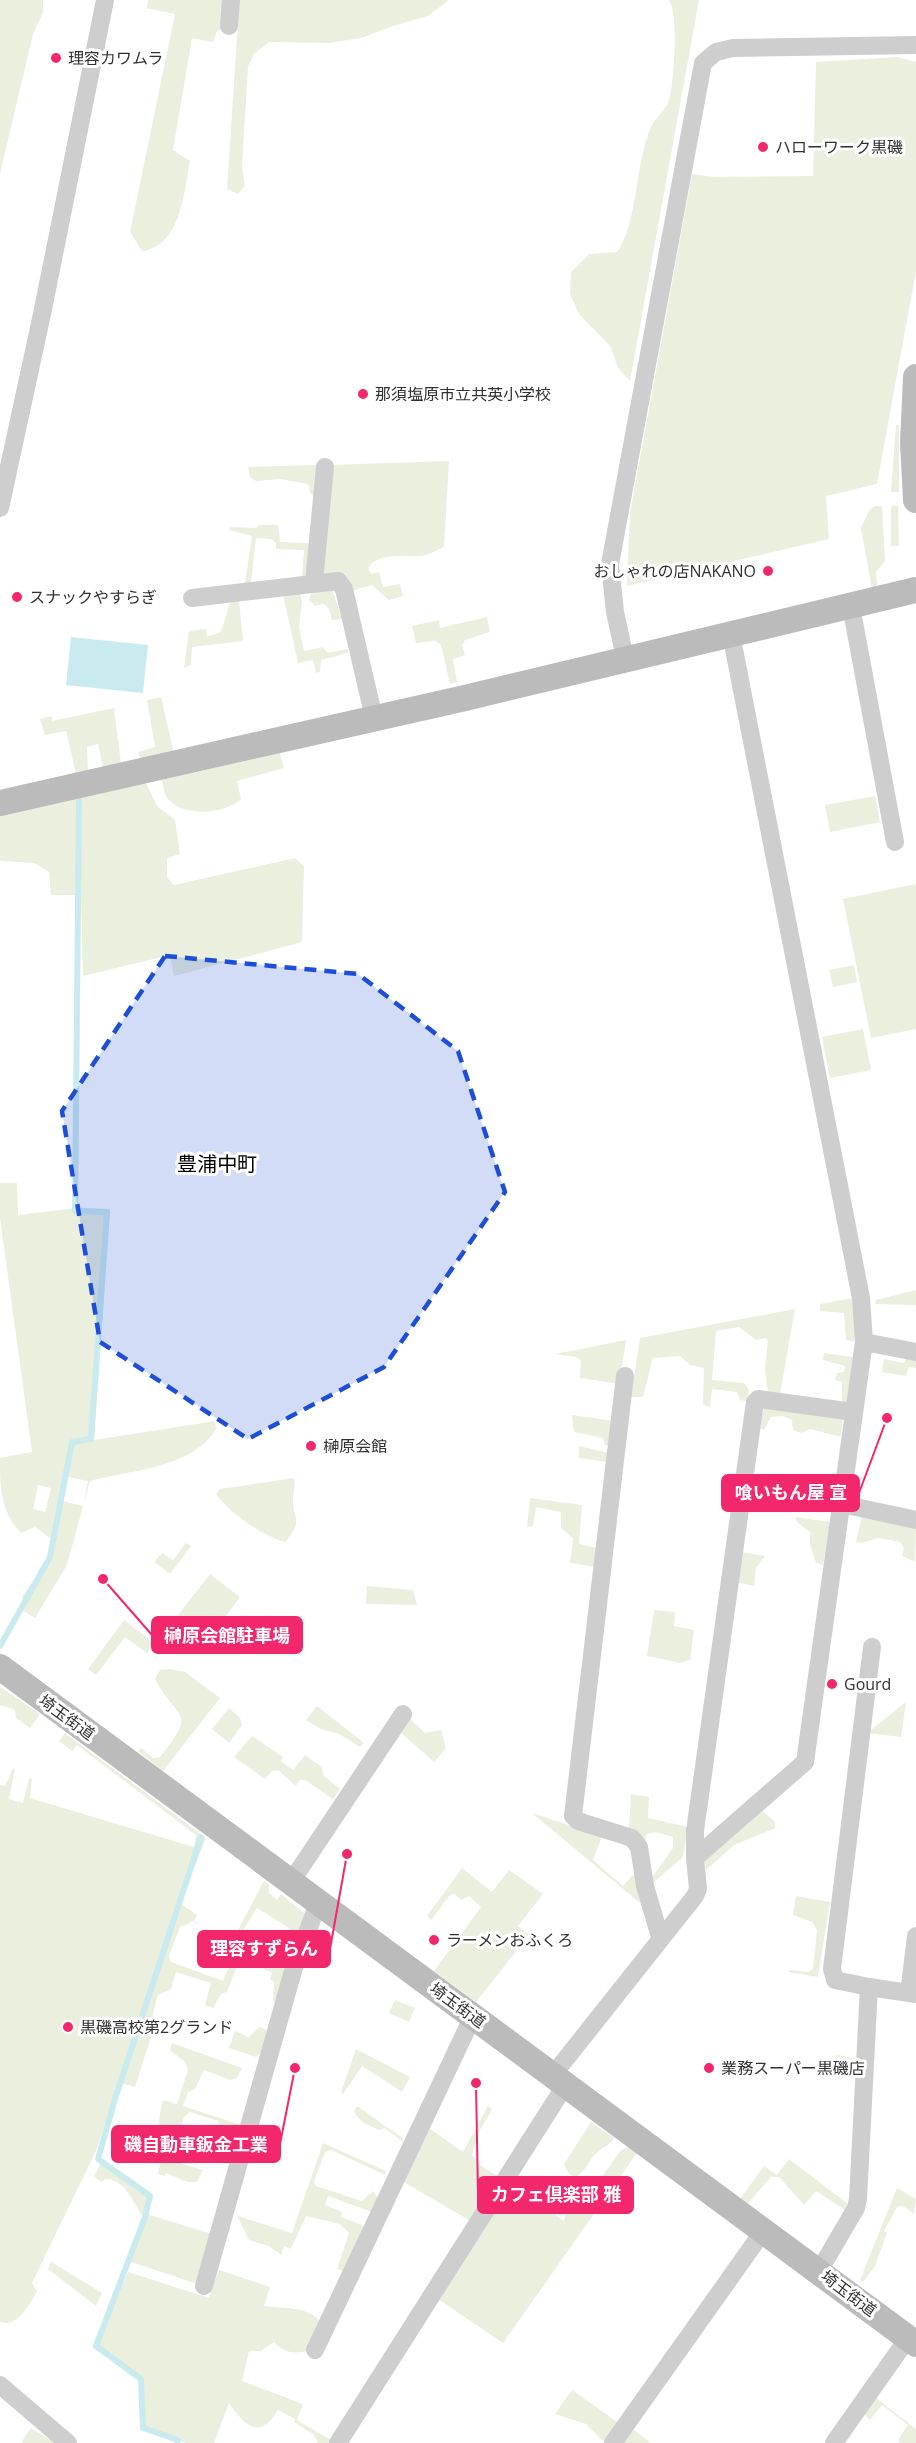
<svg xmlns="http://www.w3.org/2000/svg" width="916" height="2443" font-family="'Open Sans','Noto Sans JP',sans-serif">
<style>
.green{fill:#ebefde;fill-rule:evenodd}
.water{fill:#c9ebef}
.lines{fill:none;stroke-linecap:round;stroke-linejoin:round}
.stream{stroke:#c9ebef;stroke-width:6}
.street{stroke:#cecece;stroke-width:18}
.secondary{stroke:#bbb;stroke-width:26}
.marked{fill:#1d4ed8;fill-opacity:0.2;stroke:#1d4ed8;stroke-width:4.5;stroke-dasharray:12 8;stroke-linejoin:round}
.poi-dot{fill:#f3276c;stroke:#fff;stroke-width:2}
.labels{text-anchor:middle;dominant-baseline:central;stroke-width:6;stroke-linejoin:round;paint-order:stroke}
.poi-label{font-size:16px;fill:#313131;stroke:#fff;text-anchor:start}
.street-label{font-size:16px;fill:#313131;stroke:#fff}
.quarter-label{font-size:20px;fill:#000;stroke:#fff}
.leader{fill:none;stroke:#f3276c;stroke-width:2}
.callout-dot{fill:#f3276c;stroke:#fff;stroke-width:2}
.callout{fill:#f3276c;stroke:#f3276c;stroke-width:2}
.callout-label{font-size:18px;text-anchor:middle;font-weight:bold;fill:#fff}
</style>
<rect width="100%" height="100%" fill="#fff"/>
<!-- green -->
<g class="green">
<path d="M0 0H43V13L33 34 0 174Z"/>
<path d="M148 0H449L428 16 393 26 361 38 329 43 269 42 254 54 248 67 242 165 245 186 238 194 227 189 238 22 217 31 213 42 192 38 173 150 190 161C184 192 181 246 142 251L130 232 175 14 147 8Z"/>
<path d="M669 0H699L630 381 618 368 610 346 579 314 570 294 571 272 589 254 617 252C638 223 635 163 651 127 655 118 666 110 669 100 674 83 679 13 669 0Z"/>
<path d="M897 57 916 62V271L877 484 826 496 829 539 627 586 630 513 692 174 714 177 813 176 816 62Z"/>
<path d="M896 425H899V492H891Z"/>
<path d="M449 461 444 547C437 550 429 555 421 556 405 557 378 552 368 568L371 574 379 572 383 587 400 584 403 596 389 600 372 585 351 591 324 576 320 570 330 465Z"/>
<path d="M318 465 315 497 310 493 308 484 280 479 256 481 250 477 248 467Z"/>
<path d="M898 505 899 546H891V506Z"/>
<path d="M876 506H882L885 561 876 572 878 590 872 589 861 528 870 509Z"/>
<path d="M259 525H278L280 542 310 543 306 577H302L304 550 276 549V543L271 539 256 538 251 584H245L252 536 229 530 230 527 256 528Z"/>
<path d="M332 589 342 619 332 620 329 609 324 604 315 606 309 600 311 592Z"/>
<path d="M299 591 302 601 299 627 304 651 323 647 327 653 348 649V653L321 660 320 672 316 673 313 660 298 663 283 594Z"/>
<path d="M239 601 243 641 192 647 191 665 184 668 189 631 206 629 207 637 221 632 230 603Z"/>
<path d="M487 617 490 632 465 640 462 645 465 655 453 659 457 682 450 684 441 645 435 641 416 643 412 626 439 620 440 628Z"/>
<path d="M161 697 174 754 141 763 138 752 155 747 147 700Z"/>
<path d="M114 708 121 764 103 768 98 744 87 747 88 771 76 774 66 731 45 735 40 719 52 716V721Z"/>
<path d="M280 753 284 768 237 781 241 799C226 814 182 818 167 798 164 794 163 785 162 780Z"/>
<path d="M146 783 157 806 175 820 180 854 167 858V877L174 885 295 858 304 866 302 942 174 976 170 955 83 976 81 895H51L49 872 34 863 0 861V814Z"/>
<path d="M875 796 880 822 830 832 825 805Z"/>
<path d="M916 884V1029L871 1038 843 899Z"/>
<path d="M854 965 857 982 833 987 829 970Z"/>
<path d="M863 1029 871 1070 830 1078 822 1037Z"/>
<path d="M0 1183H17L18 1215 76 1208 110 1209 94 1440 215 1421 216 1429C193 1468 131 1470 90 1481L67 1565 35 1618 22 1610 26 1603 22 1597C33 1580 53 1558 50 1538L35 1527 21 1533C0 1512 0 1484 0 1458L32 1452 0 1218ZM63 1476 88 1481 83 1506 58 1500ZM38 1485 51 1488 45 1512 33 1509Z"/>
<path d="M916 1290V1305L875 1304 876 1300Z"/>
<path d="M852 1298 856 1329 854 1342 846 1340 844 1313 820 1311V1304Z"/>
<path d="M795 1309 780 1394 768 1392 765 1370 768 1341 766 1338 756 1340 739 1327 716 1331 712 1380 744 1383 749 1390 747 1401 740 1400 737 1392 712 1389 710 1407 703 1405 704 1368 690 1365 680 1356 653 1358 643 1397H631L640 1338Z"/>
<path d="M626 1340 619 1384 580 1378 581 1361 576 1357 555 1354Z"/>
<path d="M824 1353 853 1357 847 1402 842 1401V1382L835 1380 837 1373 844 1372 845 1366 823 1360Z"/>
<path d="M907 1357 916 1359V1368L909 1367 906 1376 882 1372 884 1359 904 1363Z"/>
<path d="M764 1408 843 1416 841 1437 810 1429 801 1433 793 1430 792 1420 783 1416 771 1417 764 1430 758 1428Z"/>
<path d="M572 1415 614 1421 611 1446 605 1445 603 1438 574 1432Z"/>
<path d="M579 1446 609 1453 608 1462 579 1458Z"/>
<path d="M294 1478C295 1485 294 1490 293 1498 292 1520 305 1519 285 1542 261 1535 231 1514 216 1494L220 1489Z"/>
<path d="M530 1498 582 1505 579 1544 598 1548 595 1567 570 1563 573 1538 561 1528V1512L536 1507 533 1526 527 1527Z"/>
<path d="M862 1516 916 1526 915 1562 902 1556 904 1548 900 1542 878 1538 862 1543 856 1542Z"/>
<path d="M795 1517 830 1522 823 1565 816 1563 810 1544V1532L798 1523Z"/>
<path d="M186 1543 191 1546 170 1574 154 1562 162 1553 173 1560Z"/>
<path d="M740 1552 765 1556 756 1568 754 1586 736 1582Z"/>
<path d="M210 1574 240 1597 199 1652 168 1628Z"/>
<path d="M367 1586 413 1590 417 1605 366 1604Z"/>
<path d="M654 1610 675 1612 674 1626 694 1630 690 1660 680 1663 647 1656Z"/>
<path d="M124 1620 154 1643 147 1653 125 1637 96 1675 88 1669Z"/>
<path d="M171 1669 185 1672 220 1698 163 1771 138 1751 141 1748 153 1758 160 1757C199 1709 176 1720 155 1679L160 1670Z"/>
<path d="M0 1687 40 1714 30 1728 16 1718 15 1710 0 1705Z"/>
<path d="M906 1702 901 1737 867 1733Z"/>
<path d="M317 1706 364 1743 360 1747 339 1734 321 1729 306 1720Z"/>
<path d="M229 1708 240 1718 242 1725 229 1743 212 1729Z"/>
<path d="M408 1717 425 1733 441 1730 446 1748 434 1762 398 1730Z"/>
<path d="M65 1733 206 1838 195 1866 190 1865 178 1902 197 1915 194 1921 180 1927 169 1956 171 1962 223 1981 240 1941 281 1963 297 1933 257 1908 242 1932 238 1930 264 1881 269 1885V1893L277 1900 281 1894 304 1913V1925L276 2004 273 2000 274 1982 270 1979 272 1973 246 1961 238 1964 227 1992 221 1994 213 2008 205 2005 211 1983 176 1972 171 1989 158 1995 148 2032 151 2037 135 2087 120 2083 149 1990 96 2151 32 2283 37 2291C30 2304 18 2328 0 2322V1785L5 1786 13 1768 15 1769 9 1799 23 1803 29 1778 32 1779 30 1798 194 1847 196 1835 77 1745 72 1751 59 1741Z"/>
<path d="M252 1736 283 1757 281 1761 293 1770 305 1755 322 1767 323 1775 340 1789 333 1799 305 1780H300L296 1786 278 1770 272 1771 265 1779 234 1757Z"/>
<path d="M631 1794 649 1797 648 1818 688 1827 683 1857 653 1883 651 1879 673 1848V1837L656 1832 647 1834 643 1847 629 1831Z"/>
<path d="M763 1811 775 1822V1828L734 1845 706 1870 705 1861Z"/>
<path d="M532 1813 602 1836 593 1860 623 1886 633 1875 636 1877 640 1903Z"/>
<path d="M462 1868 492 1892 509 1870 543 1894 518 1926 529 1935 476 2002 434 1971 481 1907 469 1896 461 1900 455 1894 450 1895 431 1920 427 1916Z"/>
<path d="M796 1896 830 1902 818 1977 788 1972 790 1970 808 1972 813 1969 817 1930 812 1922 793 1915Z"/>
<path d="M395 2000 415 2008 409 2022 389 2013Z"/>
<path d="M259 2027 268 2030 261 2053 256 2057 229 2048 235 2031 249 2037Z"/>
<path d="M172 2043 242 2068 237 2078 230 2080 204 2070 195 2089 188 2092 183 2106 241 2125 235 2142 219 2138 221 2131 218 2121 190 2112 184 2117 174 2148 155 2141C159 2127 159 2114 163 2100L177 2104 188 2070 185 2062 170 2050Z"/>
<path d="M356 2049 410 2077 402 2092 362 2066 343 2094 341 2092Z"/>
<path d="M837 2055 856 2058 853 2075 834 2072Z"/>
<path d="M357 2106 404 2139 402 2141 384 2128 380 2130C370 2126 358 2122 354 2111Z"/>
<path d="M488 2106 492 2109 478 2134 472 2155 477 2163 499 2177 472 2222 402 2181 429 2128 463 2152Z"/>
<path d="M591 2122 614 2138C609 2145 605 2146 599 2151 589 2158 586 2173 575 2177L569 2174 564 2164Z"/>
<path d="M323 2143 386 2171 385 2175 331 2150 325 2152 314 2182 316 2186 362 2201 373 2191 378 2199 372 2212 328 2196 325 2205 342 2212 341 2217 362 2225 364 2231 343 2271 337 2269 349 2233 340 2224 306 2216 291 2249 284 2246 281 2255 269 2246 249 2240 237 2216 292 2233Z"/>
<path d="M628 2147 637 2153 503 2343 438 2299 512 2184 564 2221 565 2215 602 2177 620 2151Z"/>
<path d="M166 2159 203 2170 197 2182H187L166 2173 165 2176 158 2174 160 2164Z"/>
<path d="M789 2159 848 2204 845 2210 816 2191 804 2205 779 2177H771L747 2204 740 2199 764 2166 777 2175Z"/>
<path d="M101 2162 150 2196 146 2214 212 2234 201 2279 194 2283 128 2261 143 2217C133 2202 125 2179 105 2179L102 2182 94 2177Z"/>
<path d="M897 2188 916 2199 914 2214 903 2206 897 2207 884 2231 887 2233 875 2266 863 2282 860 2280Z"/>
<path d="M51 2262 102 2293 96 2306 48 2269Z"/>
<path d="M219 2270 270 2287 264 2306C282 2309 309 2305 321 2323L308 2351C294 2354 284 2353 274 2342L261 2351H249L242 2381 303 2404 297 2420 331 2440 329 2443H318L313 2434 294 2422 295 2419 278 2410C260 2441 245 2426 229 2403L214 2443H186L143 2428 141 2379 96 2346 128 2272 209 2298Z"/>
<path d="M572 2390 620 2424 605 2443 586 2424 555 2414Z"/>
<path d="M876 2398 916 2429V2443H900L898 2440 908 2425 882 2405 870 2420 865 2415Z"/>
<path d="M31 2428 49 2439 54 2438 60 2443H23L22 2441Z"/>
<path d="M633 2429 651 2443H620Z"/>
</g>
<!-- water -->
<path class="water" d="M71 637 148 645 143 693 66 685Z"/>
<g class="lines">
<!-- stream -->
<g class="stream">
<path d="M0 1646 50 1557 72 1442 91 1439 107 1212 75 1211 79 801"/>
<path d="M177 2443 178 2440 143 2428 141 2379 96 2346 145 2217 150 2196 98 2159 116 2096 201 1837"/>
</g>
<!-- street -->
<g class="street">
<path d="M229 26 231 0"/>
<path d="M0 508 42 314 105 0"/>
<path d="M314 582 325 467"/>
<path d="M192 598 338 581 344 589 374 718"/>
<path d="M851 606 895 842"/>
<path d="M625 658 615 612 610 564 703 63 716 52 733 48 916 45"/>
<path d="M864 1342 916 1352"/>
<path d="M625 1376 573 1816 578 1821 632 1838 639 1847 645 1886 660 1937"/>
<path d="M842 1504 916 1520"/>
<path d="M695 1858V1831L755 1402 758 1399 854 1412"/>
<path d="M291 1882 403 1714"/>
<path d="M869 1987 835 1980 832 1969 872 1647"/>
<path d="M909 1993 916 1936"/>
<path d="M553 2075 695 1896 698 1889 695 1858 805 1762 864 1342 861 1298 731 634"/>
<path d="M819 2271 856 2208 858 2199 869 1987 916 1994"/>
<path d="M204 2286 293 1971 318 1903"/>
<path d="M315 2350 473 2016"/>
<path d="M0 2385 68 2443"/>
<path d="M338 2443 566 2084"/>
<path d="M613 2443 764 2230"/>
<path d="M834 2443 908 2338"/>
</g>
<!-- secondary -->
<g class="secondary">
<path d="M916 377 913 442 916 500"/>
<path d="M0 803 465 698 916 590"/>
<path d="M0 1667 916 2344"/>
</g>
</g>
<!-- marked area -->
<path class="marked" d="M165 956 358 974 458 1051 505 1192 384 1367 248 1439 100 1342 62 1111Z"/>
<!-- markers -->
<g class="poi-dot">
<circle cx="56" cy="58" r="6"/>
<circle cx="763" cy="147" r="6"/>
<circle cx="363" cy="394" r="6"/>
<circle cx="768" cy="571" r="6"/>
<circle cx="17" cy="597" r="6"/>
<circle cx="311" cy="1446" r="6"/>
<circle cx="832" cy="1684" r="6"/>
<circle cx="434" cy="1940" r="6"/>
<circle cx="68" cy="2027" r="6"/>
<circle cx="709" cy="2068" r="6"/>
</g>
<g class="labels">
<!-- poi labels -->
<g class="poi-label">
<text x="68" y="58">理容カワムラ</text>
<text x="775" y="147">ハローワーク黒磯</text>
<text x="375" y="394">那須塩原市立共英小学校</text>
<text x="756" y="571" text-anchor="end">おしゃれの店NAKANO</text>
<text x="29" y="597">スナックやすらぎ</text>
<text x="323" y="1446">榊原会館</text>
<text x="844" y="1684">Gourd</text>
<text x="446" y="1940">ラーメンおふくろ</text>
<text x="80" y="2027">黒磯高校第2グランド</text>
<text x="721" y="2068">業務スーパー黒磯店</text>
</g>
<!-- street labels -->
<g class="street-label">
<text transform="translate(67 1717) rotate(36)">埼玉街道</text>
<text transform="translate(458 2005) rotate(36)">埼玉街道</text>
<text transform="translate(849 2293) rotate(37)">埼玉街道</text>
</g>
<!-- quarter labels -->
<g class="quarter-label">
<text x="217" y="1163">豊浦中町</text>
</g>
</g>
<!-- callouts -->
<path class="leader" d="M887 1418L859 1493M103 1579L152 1635M347 1854L330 1949M295 2068L280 2144M476 2083L478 2195"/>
<g class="callout-dot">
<circle cx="887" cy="1418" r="6"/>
<circle cx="103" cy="1579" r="6"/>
<circle cx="347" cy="1854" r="6"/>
<circle cx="295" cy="2068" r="6"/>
<circle cx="476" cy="2083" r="6"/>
</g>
<g class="callout">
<rect x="722" y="1475" width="137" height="36" rx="6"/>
<rect x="152" y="1617" width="150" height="36" rx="6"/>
<rect x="198" y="1931" width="132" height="36" rx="6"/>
<rect x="112" y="2126" width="168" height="36" rx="6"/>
<rect x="478" y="2177" width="155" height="36" rx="6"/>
</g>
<g class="callout-label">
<text x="791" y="1499">喰いもん屋 宣</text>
<text x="227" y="1642">榊原会館駐車場</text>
<text x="264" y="1955">理容すずらん</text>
<text x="196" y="2151">磯自動車鈑金工業</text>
<text x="556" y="2201">カフェ倶楽部 雅</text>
</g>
</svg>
